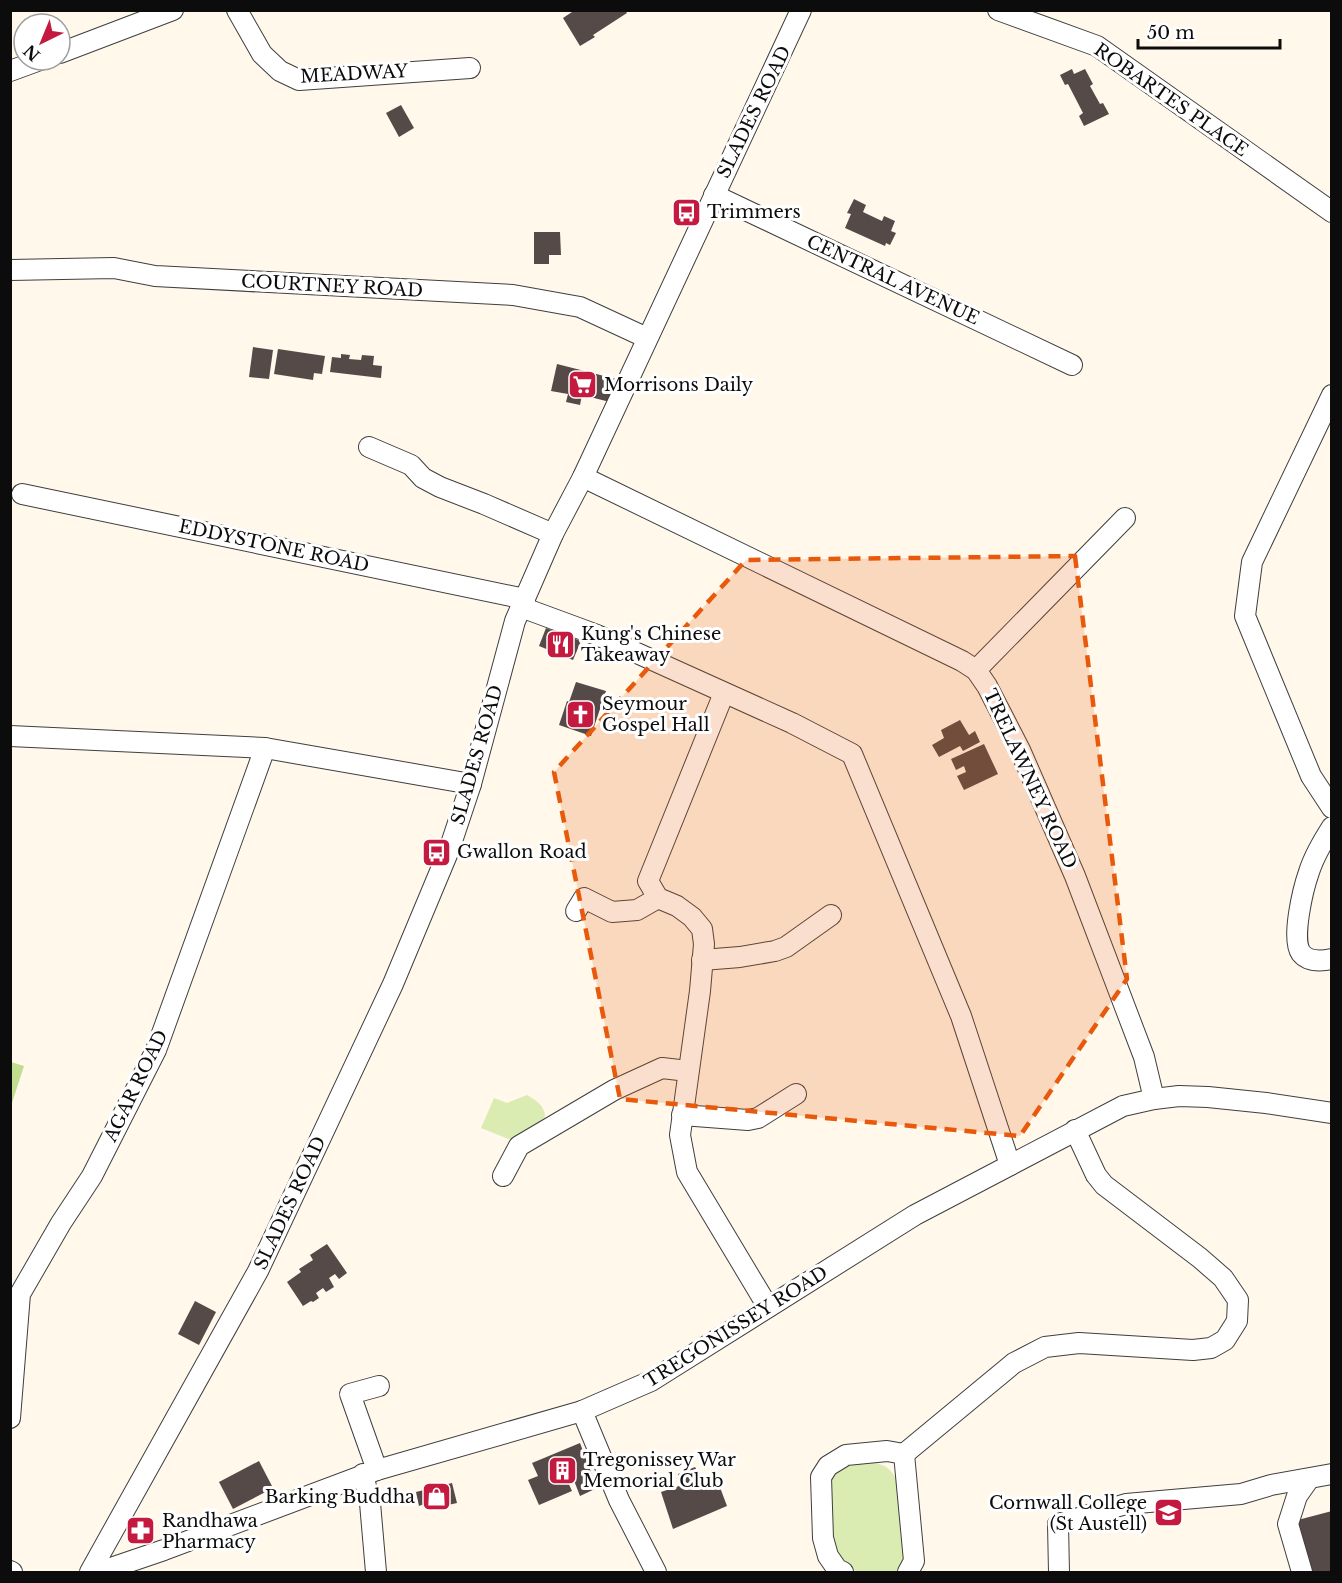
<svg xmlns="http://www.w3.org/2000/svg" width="1342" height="1583" font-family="'Libre Baskerville',serif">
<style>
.green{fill:#daecb2}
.forest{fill:#c1de90}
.building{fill:#554a48}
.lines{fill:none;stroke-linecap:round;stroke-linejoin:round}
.minor-casing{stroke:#3f3f3f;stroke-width:22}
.minor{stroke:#fff;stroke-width:20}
.marked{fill:#e8590c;fill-opacity:0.2;stroke:#e8590c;stroke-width:4.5;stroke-dasharray:12 8;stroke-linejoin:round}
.labels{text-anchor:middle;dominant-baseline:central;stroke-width:6;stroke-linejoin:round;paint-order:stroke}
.street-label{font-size:18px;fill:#0c0c0c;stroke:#fff}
.poi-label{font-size:18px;fill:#0c0c0c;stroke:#fff;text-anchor:start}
</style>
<rect width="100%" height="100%" fill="#fff8eb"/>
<!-- green -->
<g class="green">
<path d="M527 1095C536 1100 545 1106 545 1117L516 1142 481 1128 494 1098 507 1103Z"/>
<path d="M863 1462C876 1462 888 1464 895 1477 899 1483 907 1542 907 1551 907 1558 903 1568 898 1572H863L853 1570 848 1567 832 1547 831 1479C837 1467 850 1465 863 1462Z"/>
</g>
<!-- forest -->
<path class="forest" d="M11 1062 24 1066 11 1106 10 1062Z"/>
<!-- building -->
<g class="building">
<path d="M575 10H625L627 13 593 35 595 37 580 46 563 18Z"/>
<path d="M1072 69 1074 74 1085 69 1093 84 1090 86 1100 104 1103 103 1109 114 1084 126 1079 116 1083 113 1068 84 1065 85 1060 75Z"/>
<path d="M401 105 414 128 399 137 386 113Z"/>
<path d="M854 199 866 205 863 212 882 221 884 216 895 221 891 231 896 233 890 245 886 243 885 246 845 228 851 214 847 213Z"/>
<path d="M534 232H560L561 255H549V264H534Z"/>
<path d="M253 347 273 350 269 379 249 377Z"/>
<path d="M278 349 325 356 322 374 314 373 313 380 274 374Z"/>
<path d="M341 354 350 355 349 359 361 360 362 355 374 356 373 365 382 366 381 378 330 372 332 357 341 358Z"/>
<path d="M557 364 616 379 610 402 582 395 580 405 566 402 568 394 551 391Z"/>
<path d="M546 628 581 641 573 660 539 646Z"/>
<path d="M576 682 606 691 591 736 559 725 567 701 569 702Z"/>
<path d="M960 720 969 735 975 731 980 742 963 751 960 746 939 757 932 745 944 738 941 730Z"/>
<path d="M984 744 998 774 964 790 957 776 966 772 964 766 956 770 951 759Z"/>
<path d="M327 1244 347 1273 339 1279 335 1274 329 1278 334 1287 326 1292 323 1288 316 1293 319 1298 313 1302 311 1301 303 1306 287 1282 301 1272 299 1269 313 1260 310 1255Z"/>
<path d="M195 1301 216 1312 199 1345 178 1334Z"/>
<path d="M580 1443 597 1488 580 1496 573 1478 567 1480 572 1491 539 1505 528 1480 538 1476 532 1463Z"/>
<path d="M259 1461 273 1488 233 1509 219 1482Z"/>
<path d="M695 1467 701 1478 715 1474 727 1506 673 1529 661 1492 682 1485 678 1474Z"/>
<path d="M452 1483 457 1503 426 1510 424 1504 419 1506 416 1492Z"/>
<path d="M1332 1511V1572H1309L1294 1521Z"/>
</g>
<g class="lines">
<defs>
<g id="minor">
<path d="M237 10 262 54 280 71 299 80 470 68"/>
<path d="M998 10 1097 46 1332 212"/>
<path d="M60 53 173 10"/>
<path d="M10 71 40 60"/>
<path d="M714 195 1072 365"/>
<path d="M10 270 114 268 155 276 513 295 580 307 647 338"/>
<path d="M1332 395 1252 562 1245 616 1311 776 1332 808"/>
<path d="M369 447 411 465 423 478 440 487 484 504 553 534"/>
<path d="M583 477 962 661 976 670 987 686 1020 750 1075 876 1144 1057 1154 1099"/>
<path d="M22 494 525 599"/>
<path d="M521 607 597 635 792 723 852 754 961 1016 1010 1165"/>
<path d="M976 670 1125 518"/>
<path d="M724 693 648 881 658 898 677 906 692 917 702 929 704 944 700 991 680 1135 687 1172 768 1307"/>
<path d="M10 736 265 748 471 784"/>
<path d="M1332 827C1323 841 1314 856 1309 872 1303 889 1291 939 1301 953 1308 962 1322 961 1332 959"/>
<path d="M576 911 584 898 612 912 637 910 658 898"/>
<path d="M702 960 740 957 775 951 786 947 831 915"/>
<path d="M682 1115 748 1120 758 1118 796 1094"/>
<path d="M503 1176 519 1146 614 1090 662 1068 688 1071"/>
<path d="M582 1411 619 1500 656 1572"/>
<path d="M10 1418 20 1294 61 1223 92 1176 156 1050 265 748"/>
<path d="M904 1454 1014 1363 1045 1347 1079 1343 1193 1350 1211 1348 1225 1340 1237 1321 1238 1300 1223 1278 1200 1258 1104 1185 1096 1175 1075 1130"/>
<path d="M904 1454 914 1561 908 1572"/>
<path d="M377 1470 350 1394 379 1386"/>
<path d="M363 1474 370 1503 376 1572"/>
<path d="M10 1571 12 1572"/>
<path d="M92 1571 114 1567 164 1550 377 1470 582 1411 651 1381 915 1215 1123 1106 1154 1099 1179 1096 1208 1097 1266 1103 1332 1113"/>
<path d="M90 1572 258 1271 393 984 449 850 471 784 515 621 553 534 583 477 801 10"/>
<path d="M843 1572 837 1569 828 1556 823 1538 821 1477 828 1466 846 1455 887 1451 904 1454"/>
<path d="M1059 1572 1058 1524 1126 1504 1241 1494 1271 1485 1332 1474"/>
<path d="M1302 1572 1288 1524 1297 1496 1309 1479"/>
</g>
</defs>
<!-- minor casing -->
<use href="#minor" class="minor-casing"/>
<!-- minor -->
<use href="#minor" class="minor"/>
</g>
<!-- marked area -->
<path class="marked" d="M1075 556 1127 979 1020 1136 620 1099 554 772 746 560Z"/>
<!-- icons -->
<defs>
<symbol id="bus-square" viewBox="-11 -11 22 22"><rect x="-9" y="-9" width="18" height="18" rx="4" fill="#c51a40" stroke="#fff"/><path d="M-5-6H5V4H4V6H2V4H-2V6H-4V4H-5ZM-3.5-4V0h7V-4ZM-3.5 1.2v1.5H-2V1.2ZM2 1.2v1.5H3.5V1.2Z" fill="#fff"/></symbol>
<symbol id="supermarket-square" viewBox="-11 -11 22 22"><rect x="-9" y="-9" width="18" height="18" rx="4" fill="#c51a40" stroke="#fff"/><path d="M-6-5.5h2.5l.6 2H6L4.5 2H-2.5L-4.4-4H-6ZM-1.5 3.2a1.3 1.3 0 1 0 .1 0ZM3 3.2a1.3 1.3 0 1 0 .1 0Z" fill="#fff"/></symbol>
<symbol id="restaurant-square" viewBox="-11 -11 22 22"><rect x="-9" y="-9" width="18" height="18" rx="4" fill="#c51a40" stroke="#fff"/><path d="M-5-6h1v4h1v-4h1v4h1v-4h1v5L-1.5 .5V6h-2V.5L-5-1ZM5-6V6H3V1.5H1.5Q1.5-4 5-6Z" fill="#fff"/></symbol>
<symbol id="church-square" viewBox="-11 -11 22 22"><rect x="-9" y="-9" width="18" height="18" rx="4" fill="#c51a40" stroke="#fff"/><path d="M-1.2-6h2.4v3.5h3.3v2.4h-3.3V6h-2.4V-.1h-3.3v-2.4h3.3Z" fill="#fff"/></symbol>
<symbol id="building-square" viewBox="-11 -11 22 22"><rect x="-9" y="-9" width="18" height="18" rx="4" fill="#c51a40" stroke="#fff"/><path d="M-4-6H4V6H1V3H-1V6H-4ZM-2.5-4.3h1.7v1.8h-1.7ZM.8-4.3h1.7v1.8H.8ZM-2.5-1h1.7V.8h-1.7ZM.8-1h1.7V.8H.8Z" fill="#fff"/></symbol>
<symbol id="shop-square" viewBox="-11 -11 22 22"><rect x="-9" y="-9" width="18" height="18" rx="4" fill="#c51a40" stroke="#fff"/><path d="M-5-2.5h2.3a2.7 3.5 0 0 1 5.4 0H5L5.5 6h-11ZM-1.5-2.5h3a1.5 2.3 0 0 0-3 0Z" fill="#fff"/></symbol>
<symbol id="university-square" viewBox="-11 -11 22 22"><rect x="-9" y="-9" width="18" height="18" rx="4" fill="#c51a40" stroke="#fff"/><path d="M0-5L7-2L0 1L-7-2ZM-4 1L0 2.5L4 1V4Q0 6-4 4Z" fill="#fff"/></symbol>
<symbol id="pharmacy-square" viewBox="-11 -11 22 22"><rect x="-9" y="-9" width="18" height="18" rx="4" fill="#c51a40" stroke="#fff"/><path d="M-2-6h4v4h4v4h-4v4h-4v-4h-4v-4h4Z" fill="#fff"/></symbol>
</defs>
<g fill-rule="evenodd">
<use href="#bus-square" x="670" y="196" width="33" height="33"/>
<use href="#supermarket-square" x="566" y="368" width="33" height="33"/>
<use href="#restaurant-square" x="544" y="628" width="33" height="33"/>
<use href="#church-square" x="564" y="698" width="33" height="33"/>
<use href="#bus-square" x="420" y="836" width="33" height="33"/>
<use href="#building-square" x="546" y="1454" width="33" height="33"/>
<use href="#shop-square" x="420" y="1480" width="33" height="33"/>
<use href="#university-square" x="1152" y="1496" width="33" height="33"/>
<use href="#pharmacy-square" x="124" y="1514" width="33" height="33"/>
</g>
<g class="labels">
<!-- street labels -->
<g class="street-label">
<text transform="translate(354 74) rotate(-3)">MEADWAY</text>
<text transform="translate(1171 100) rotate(35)">ROBARTES PLACE</text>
<text transform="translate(754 112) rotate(-64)">SLADES ROAD</text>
<text transform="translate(893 280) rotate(25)">CENTRAL AVENUE</text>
<text transform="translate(332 286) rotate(3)">COURTNEY ROAD</text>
<text transform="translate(274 546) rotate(12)">EDDYSTONE ROAD</text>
<text transform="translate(477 755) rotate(-74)">SLADES ROAD</text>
<text transform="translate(1030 779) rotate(65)">TRELAWNEY ROAD</text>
<text transform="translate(136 1086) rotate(-64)">AGAR ROAD</text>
<text transform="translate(290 1203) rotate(-65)">SLADES ROAD</text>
<text transform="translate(736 1327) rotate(-32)">TREGONISSEY ROAD</text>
</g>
<!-- poi labels -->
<g class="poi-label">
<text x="707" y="212">Trimmers</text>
<text x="604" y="385">Morrisons Daily</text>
<text x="581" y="634">Kung's Chinese<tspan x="581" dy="21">Takeaway</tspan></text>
<text x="602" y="704">Seymour<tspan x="602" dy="21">Gospel Hall</tspan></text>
<text x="457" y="852">Gwallon Road</text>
<text x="583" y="1460">Tregonissey War<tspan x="583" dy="21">Memorial Club</tspan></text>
<text x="415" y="1497" text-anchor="end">Barking Buddha</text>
<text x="1147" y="1503" text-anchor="end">Cornwall College<tspan x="1147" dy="21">(St Austell)</tspan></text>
<text x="162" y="1521">Randhawa<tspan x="162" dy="21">Pharmacy</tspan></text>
</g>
</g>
<!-- border -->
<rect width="1342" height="1583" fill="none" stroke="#0c0c0c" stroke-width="24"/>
<!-- north arrow -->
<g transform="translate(42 42) rotate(223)"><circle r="28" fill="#ffffff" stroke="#9e9e9e" stroke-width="1.5"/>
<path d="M0-4.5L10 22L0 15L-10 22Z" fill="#c51a40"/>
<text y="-9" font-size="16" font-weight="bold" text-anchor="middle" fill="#0c0c0c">N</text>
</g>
<!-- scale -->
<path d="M1138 39v9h142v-9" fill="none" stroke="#0c0c0c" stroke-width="3"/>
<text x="1147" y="39" font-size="18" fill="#0c0c0c" stroke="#ffffff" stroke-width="4.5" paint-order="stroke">50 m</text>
</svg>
